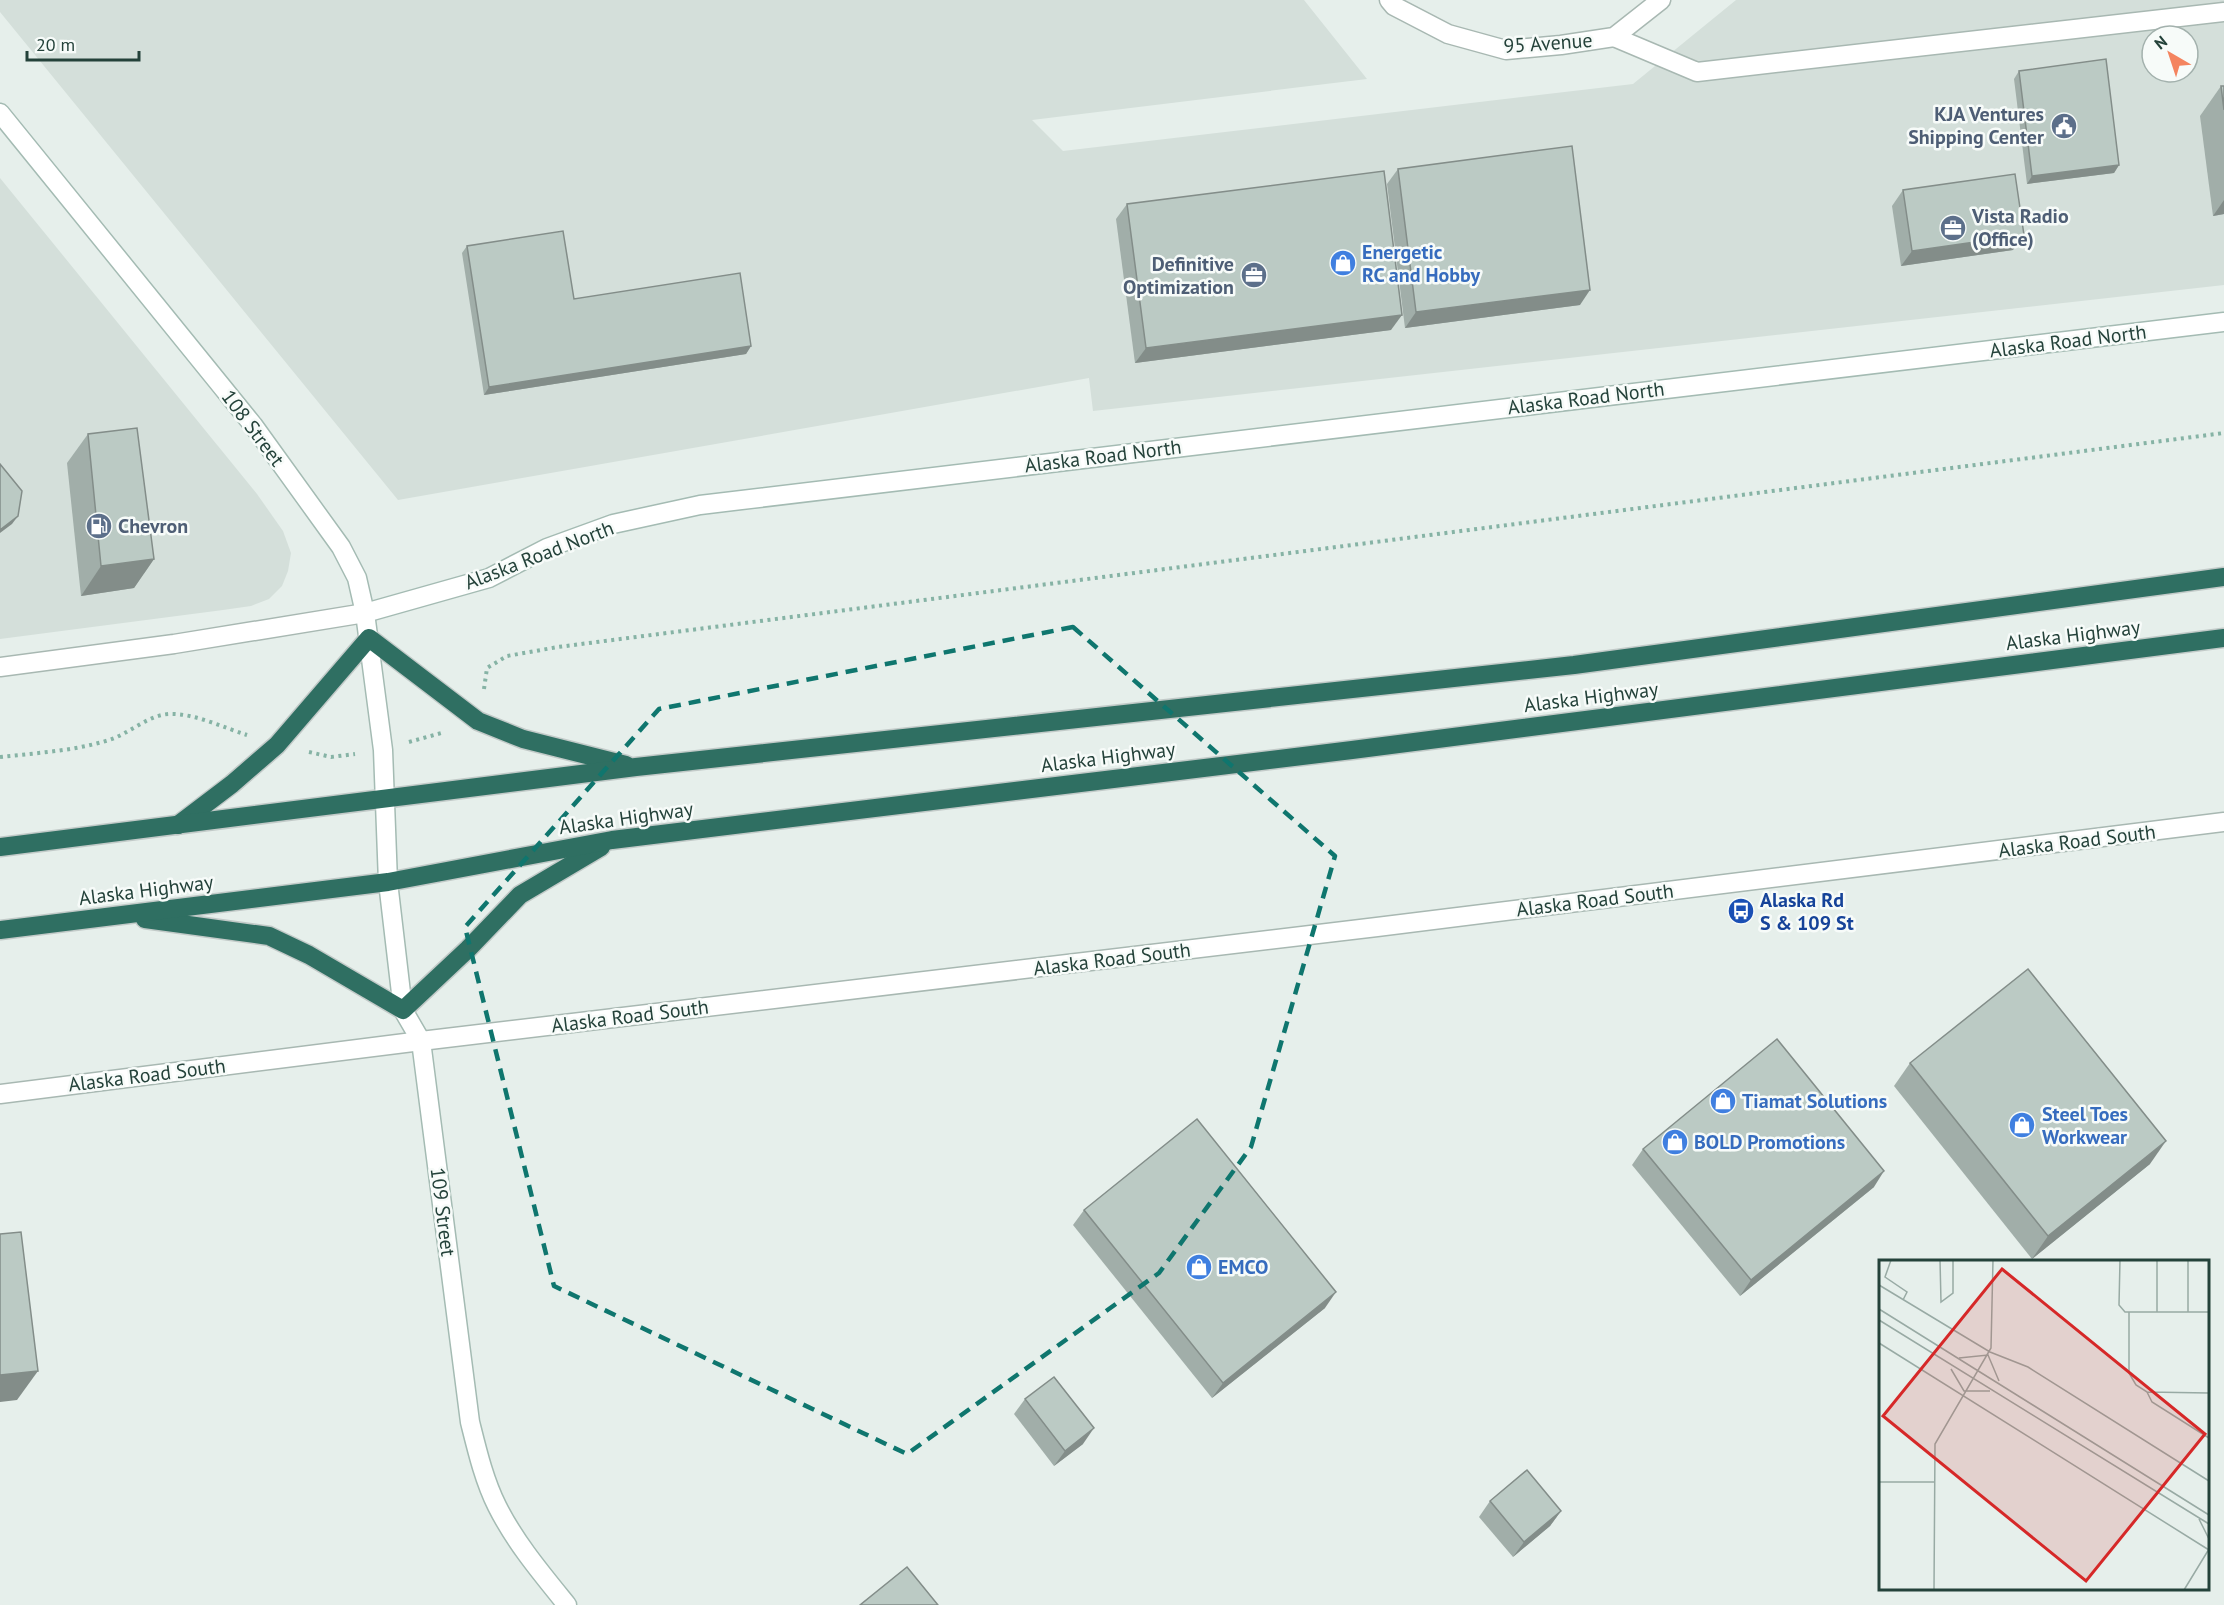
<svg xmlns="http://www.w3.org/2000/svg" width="2224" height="1605" font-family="'PT Sans',sans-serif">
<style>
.built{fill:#d4dfda;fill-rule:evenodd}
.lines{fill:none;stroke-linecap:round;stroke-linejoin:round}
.lane-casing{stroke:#a8b8b2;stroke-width:21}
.street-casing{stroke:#a8b8b2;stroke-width:21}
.secondary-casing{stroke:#a4bbb3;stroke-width:21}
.highway-casing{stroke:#c2cac8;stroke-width:21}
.path{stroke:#86b3a5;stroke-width:4;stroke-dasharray:3 4.5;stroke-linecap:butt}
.lane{stroke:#fff;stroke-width:18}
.street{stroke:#fff;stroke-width:18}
.secondary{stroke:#fff;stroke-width:18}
.highway{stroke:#2f6f62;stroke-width:18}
.wall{fill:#a1aea9}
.shaded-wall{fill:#838d89}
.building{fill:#bbcac4;stroke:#838d89;stroke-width:1.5}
.marked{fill:none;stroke:#0f766e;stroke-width:4.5;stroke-dasharray:12 8;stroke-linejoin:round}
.labels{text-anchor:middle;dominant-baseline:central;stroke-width:5;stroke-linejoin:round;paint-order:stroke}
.street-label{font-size:20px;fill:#24423a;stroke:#f7fbf9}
.service-label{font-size:20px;font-weight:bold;fill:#4e5e75;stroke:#f7fbf9;text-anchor:end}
.shop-label{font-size:20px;font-weight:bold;fill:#366cbe;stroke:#f7fbf9;text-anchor:start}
.transit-label{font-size:20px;font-weight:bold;fill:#164399;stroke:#f7fbf9;text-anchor:start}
.inset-road{fill:none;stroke:#98aaa4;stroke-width:1.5}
.view{fill:#d62828;fill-opacity:0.15;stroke:#d62828;stroke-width:3}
.inset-edge{fill:none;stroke:#24423a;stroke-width:3}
</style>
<rect width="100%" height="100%" fill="#e6efeb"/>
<!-- built -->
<g class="built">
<path d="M0 0H1304L1367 79 1032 120 1063 151 1633 84 1736 0H2224V285L1093 411 1089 378 398 500 0 12ZM2152 36H2188V72H2152Z"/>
<path d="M0 178 257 494 283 531 291 553 288 571 282 586 269 599 251 606 223 610 0 639Z"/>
</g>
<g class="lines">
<defs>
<path id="lane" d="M1614 37 1697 72 2224 12"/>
<g id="street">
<path d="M1389 0 1394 6 1448 34 1506 50 1561 45 1614 37 1661 0"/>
<path d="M0 667 174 644 365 613"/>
<path d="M0 1094 421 1041 1377 927 2224 822"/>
</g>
<g id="secondary">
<path d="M0 113 253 425 341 547 357 578 365 613 383 750 388 882 403 1010 421 1041 470 1422C477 1450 484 1480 497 1506 515 1542 541 1573 567 1605"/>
<path d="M365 613 489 578 547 548 613 524 700 505 2224 322"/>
</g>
<g id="highway">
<path d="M178 825 232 784 277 745 369 638 478 721 523 739 626 765"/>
<path d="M0 847 636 767 1574 665 2224 577"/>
<path d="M145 919 269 936 309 955 403 1010 468 949 520 895 601 847"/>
<path d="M0 930 388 882 612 840 1352 750 2224 638"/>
</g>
</defs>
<!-- lane casing -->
<use href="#lane" class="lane-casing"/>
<!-- street casing -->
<use href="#street" class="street-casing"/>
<!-- secondary casing -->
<use href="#secondary" class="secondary-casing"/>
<!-- highway casing -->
<use href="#highway" class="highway-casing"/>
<!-- path -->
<g class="path">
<path d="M484 689 487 668 507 656 558 647 2224 433"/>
<path d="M409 742 445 732"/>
<path d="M309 752 331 757 355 754"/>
<path d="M0 757C36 753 74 751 109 740 129 734 150 713 172 714 196 714 225 728 247 735"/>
</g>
<!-- lane -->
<use href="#lane" class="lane"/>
<!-- street -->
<use href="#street" class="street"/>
<!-- secondary -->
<use href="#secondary" class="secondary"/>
<!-- highway -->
<use href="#highway" class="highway"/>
</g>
<!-- wall -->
<g class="wall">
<path d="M2019 71 2119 165 2114 173 2027 184 2014 79Z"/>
<path d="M2221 86H2224V214L2213 216 2200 116Z"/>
<path d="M1398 169 1580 305 1405 328 1387 184Z"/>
<path d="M1903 190 2013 250 1901 266 1892 206Z"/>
<path d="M1127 204 1391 330 1135 363 1116 219Z"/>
<path d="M467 246 574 299 751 346 746 354 484 395 462 253Z"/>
<path d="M88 434 154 559 134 588 81 596 67 463Z"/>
<path d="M1910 1063 2150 1164 2032 1259 1894 1086Z"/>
<path d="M1643 1149 1874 1187 1740 1296 1632 1165Z"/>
<path d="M1084 1210 1325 1308 1212 1398 1073 1225Z"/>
<path d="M1025 1399 1083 1444 1054 1466 1014 1414Z"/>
<path d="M1490 1501 1561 1511 1550 1526 1513 1557 1479 1517Z"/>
</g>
<!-- shaded-wall -->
<g class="shaded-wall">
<path d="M2119 165 2114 173 2027 184 2032 176Z"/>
<path d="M2224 200V214L2213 216Z"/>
<path d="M2024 235 2013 250 1901 266 1912 251Z"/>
<path d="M1590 290 1580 305 1405 328 1416 312Z"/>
<path d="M1402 315 1391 330 1135 363 1146 348Z"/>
<path d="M751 346 746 354 484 395 489 387Z"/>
<path d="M18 516 12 524 0 533V530Z"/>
<path d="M154 559 134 588 81 596 101 566Z"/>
<path d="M2166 1141 2150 1164 2032 1259 2048 1236Z"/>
<path d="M1884 1171 1874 1187 1740 1296 1751 1280Z"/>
<path d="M1336 1292 1325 1308 1212 1398 1223 1383Z"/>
<path d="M38 1371 17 1400 0 1402V1375Z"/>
<path d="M1094 1428 1083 1444 1054 1466 1065 1451Z"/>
<path d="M1561 1511 1550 1526 1513 1557 1524 1542Z"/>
</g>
<!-- building -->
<g class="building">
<path d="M2106 59 2119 165 2032 176 2019 71Z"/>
<path d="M2221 86H2224V110Z"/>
<path d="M1572 146 1590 290 1416 312 1398 169Z"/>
<path d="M1384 171 1402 315 1146 348 1127 204Z"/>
<path d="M2015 174 2024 235 1912 251 1903 190Z"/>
<path d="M563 231 574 299 740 273 751 346 489 387 467 246Z"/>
<path d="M137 428 154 559 101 566 88 434Z"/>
<path d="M0 464 22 491 18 516 0 530Z"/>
<path d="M2028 969 2166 1141 2048 1236 1910 1063Z"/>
<path d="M1777 1039 1884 1171 1751 1280 1643 1149Z"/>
<path d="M1197 1119 1336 1292 1223 1383 1084 1210Z"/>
<path d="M21 1232 38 1371 0 1375V1234Z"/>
<path d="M1054 1377 1094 1428 1065 1451 1025 1399Z"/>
<path d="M1527 1470 1561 1511 1524 1542 1490 1501Z"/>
<path d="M907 1567 938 1605H860Z"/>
</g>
<!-- marked area -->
<path class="marked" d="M1073 627 1335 856 1251 1147 1159 1273 907 1454 554 1286 465 927 659 709Z"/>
<!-- icons -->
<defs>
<symbol id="civic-disc" viewBox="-11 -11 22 22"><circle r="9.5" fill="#5c6f8a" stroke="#f7fbf9"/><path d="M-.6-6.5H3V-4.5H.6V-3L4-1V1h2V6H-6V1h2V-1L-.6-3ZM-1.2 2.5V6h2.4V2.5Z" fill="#fff"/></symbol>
<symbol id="office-disc" viewBox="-11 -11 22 22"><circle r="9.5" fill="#5c6f8a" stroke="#f7fbf9"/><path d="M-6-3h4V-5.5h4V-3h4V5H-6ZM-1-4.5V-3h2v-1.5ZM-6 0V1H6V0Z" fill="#fff"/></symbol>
<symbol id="shop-disc" viewBox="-11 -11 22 22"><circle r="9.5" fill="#3f7fe0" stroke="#f7fbf9"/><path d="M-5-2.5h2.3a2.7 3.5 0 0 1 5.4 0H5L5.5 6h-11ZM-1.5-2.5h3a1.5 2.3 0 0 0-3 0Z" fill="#fff"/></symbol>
<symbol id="fuel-disc" viewBox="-11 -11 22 22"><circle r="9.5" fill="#5c6f8a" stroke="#f7fbf9"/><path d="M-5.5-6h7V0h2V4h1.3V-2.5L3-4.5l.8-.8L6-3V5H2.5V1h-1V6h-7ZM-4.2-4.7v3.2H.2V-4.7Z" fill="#fff"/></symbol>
<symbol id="bus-disc" viewBox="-11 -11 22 22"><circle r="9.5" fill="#1a4fb4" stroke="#f7fbf9"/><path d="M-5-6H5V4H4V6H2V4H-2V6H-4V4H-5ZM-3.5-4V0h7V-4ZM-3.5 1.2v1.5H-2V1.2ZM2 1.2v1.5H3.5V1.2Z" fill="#fff"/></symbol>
</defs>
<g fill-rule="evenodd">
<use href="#civic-disc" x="2049" y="111" width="30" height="30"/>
<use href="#office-disc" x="1938" y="213" width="30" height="30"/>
<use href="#shop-disc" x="1328" y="248" width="30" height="30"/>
<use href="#office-disc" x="1239" y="260" width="30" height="30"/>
<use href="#fuel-disc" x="84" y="511" width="30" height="30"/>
<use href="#bus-disc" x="1726" y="896" width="30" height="30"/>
<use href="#shop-disc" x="1708" y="1086" width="30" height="30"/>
<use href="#shop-disc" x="2007" y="1110" width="30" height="30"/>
<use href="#shop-disc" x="1660" y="1127" width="30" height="30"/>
<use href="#shop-disc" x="1184" y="1252" width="30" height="30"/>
</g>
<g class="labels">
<!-- street labels -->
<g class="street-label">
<text transform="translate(1548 43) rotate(-4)">95 Avenue</text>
<text transform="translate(2068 341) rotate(-7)">Alaska Road North</text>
<text transform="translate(1586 398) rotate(-7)">Alaska Road North</text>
<text transform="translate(253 428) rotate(53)">108 Street</text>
<text transform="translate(1103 456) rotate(-7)">Alaska Road North</text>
<text transform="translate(539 555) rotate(-21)">Alaska Road North</text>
<text transform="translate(2073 635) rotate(-7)">Alaska Highway</text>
<text transform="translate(1591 697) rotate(-7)">Alaska Highway</text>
<text transform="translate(1108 757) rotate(-7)">Alaska Highway</text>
<text transform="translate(626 818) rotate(-8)">Alaska Highway</text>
<text transform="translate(2077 841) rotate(-7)">Alaska Road South</text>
<text transform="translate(146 890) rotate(-7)">Alaska Highway</text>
<text transform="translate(1595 900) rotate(-7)">Alaska Road South</text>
<text transform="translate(1112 959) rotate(-7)">Alaska Road South</text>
<text transform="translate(630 1016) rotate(-7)">Alaska Road South</text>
<text transform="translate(147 1075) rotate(-7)">Alaska Road South</text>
<text transform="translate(443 1212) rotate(83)">109 Street</text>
</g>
<!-- service labels -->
<g class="service-label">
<text x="2044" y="114">KJA Ventures<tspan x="2044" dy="23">Shipping Center</tspan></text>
<text x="1972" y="216" text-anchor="start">Vista Radio<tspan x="1972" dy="23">(Office)</tspan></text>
<text x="1234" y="264">Definitive<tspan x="1234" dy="23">Optimization</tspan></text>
<text x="118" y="526" text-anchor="start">Chevron</text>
</g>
<!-- shop labels -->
<g class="shop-label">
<text x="1362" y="252">Energetic<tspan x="1362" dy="23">RC and Hobby</tspan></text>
<text x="1742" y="1101">Tiamat Solutions</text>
<text x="2042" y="1114">Steel Toes<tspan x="2042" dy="23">Workwear</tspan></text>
<text x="1694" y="1142">BOLD Promotions</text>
<text x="1218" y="1267">EMCO</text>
</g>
<!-- transit labels -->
<g class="transit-label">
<text x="1760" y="900">Alaska Rd<tspan x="1760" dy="23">S &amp; 109 St</tspan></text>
</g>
</g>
<!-- overview -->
<g transform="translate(1879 1260)">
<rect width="330" height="330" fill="#e6efeb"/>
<path class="inset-road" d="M12 0 6 17 28 32 24 40M61 0 62 42 74 33V0M241 0 240 45 246 52H330M278 0V52M309 0V52M0 25 111 92 149 107 330 221M0 49 330 255M250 52V113L257 125 268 132 330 133M0 60 330 264M0 83 330 290M80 98 109 95 120 121M72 109 85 131H111M268 132 273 142 330 178M0 222H55M320 259 330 279M55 330 56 184 112 88 114 0M305 330 330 289"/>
<path class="view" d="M123 9 326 174 207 321 4 156Z"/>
<rect width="330" height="330" class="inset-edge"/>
</g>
<!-- north arrow -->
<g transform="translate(2170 54) rotate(321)"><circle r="28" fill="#f7fbf9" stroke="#a3b1ad" stroke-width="1.5"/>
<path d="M0-4.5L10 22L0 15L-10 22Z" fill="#f4845f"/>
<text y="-9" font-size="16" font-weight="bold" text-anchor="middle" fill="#24423a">N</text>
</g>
<!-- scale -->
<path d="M27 51v9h112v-9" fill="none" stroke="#24423a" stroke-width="3"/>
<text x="36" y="51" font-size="18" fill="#24423a" stroke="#f7fbf9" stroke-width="4.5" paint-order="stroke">20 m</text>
</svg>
